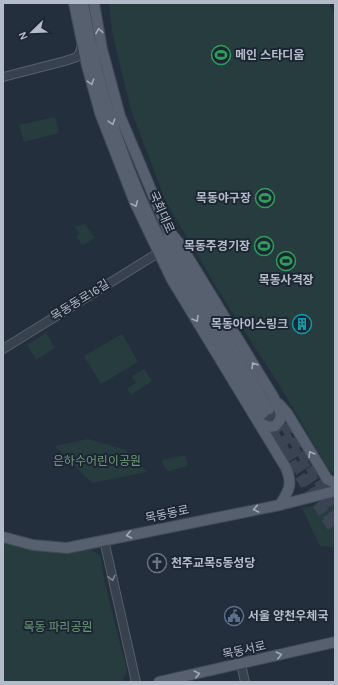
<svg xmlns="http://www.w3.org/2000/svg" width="338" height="685" font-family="Karla,'Noto Sans KR',sans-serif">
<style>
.green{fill:#263c3f}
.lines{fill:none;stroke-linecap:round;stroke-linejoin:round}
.major-tunnel{stroke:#3a4453;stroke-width:10;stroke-dasharray:10 5;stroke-linecap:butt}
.highway-tunnel{stroke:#3a4453;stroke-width:11;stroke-dasharray:11 5.5;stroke-linecap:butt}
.minor-casing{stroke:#565f6c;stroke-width:10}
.major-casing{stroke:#414a57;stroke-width:12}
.minor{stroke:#38414e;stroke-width:8}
.major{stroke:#56606e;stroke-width:10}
.oneway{stroke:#a1aab7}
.oneway2{stroke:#7c8592}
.labels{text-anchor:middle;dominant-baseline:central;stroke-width:4;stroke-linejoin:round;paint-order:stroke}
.poi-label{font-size:12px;font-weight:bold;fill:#b4bcc9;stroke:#1d2633;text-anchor:start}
.street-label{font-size:12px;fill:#b4bcc9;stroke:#1d2633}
.park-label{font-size:12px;fill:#6b9a76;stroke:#1d2633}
</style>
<rect width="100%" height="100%" fill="#242f3e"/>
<!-- green -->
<g class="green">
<path d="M109 3H329L335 16V474L329 470 283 391 218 290 166 202 131 110 112 32Z"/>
<path d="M55 117 59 133 24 142 19 125Z"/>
<path d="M85 224 95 238 82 245 76 236 80 234 74 227Z"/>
<path d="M46 333 55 348 36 360 27 345Z"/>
<path d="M122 334 138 362 101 384 84 356Z"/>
<path d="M144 369 152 381 131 395 127 388 136 383 132 376Z"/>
<path d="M88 439 126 450 147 472 92 483 55 446Z"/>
<path d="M185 455 188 466 169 471C164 468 163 465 162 460Z"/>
<path d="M335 501V550L333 547 320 546 302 508Z"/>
<path d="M3 540C34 553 59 553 91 549L101 557 104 580 127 671 122 682H3Z"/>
</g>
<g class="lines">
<!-- major-tunnel -->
<g class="major-tunnel">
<path d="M269 409 335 514"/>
<path d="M263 413 335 527"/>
</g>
<!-- highway-tunnel -->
<g class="highway-tunnel">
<path d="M256 406 335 531"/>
<path d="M276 410 335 507"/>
</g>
<defs>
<g id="minor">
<path d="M3 77 65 61 77 57 80 52 82 45"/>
<path d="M3 349 158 253"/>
<path d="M104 540 136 682"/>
<path d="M241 664 245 682"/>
</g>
<g id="major">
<path d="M74 3 87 66 100 113 135 203 172 280 286 468C293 485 289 490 280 505"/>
<path d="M83 3C98 93 129 182 172 263 182 282 195 301 206 320 225 351 244 382 263 413"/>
<path d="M94 3 102 49 120 116 167 228 173 248 196 288 269 409"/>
<path d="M170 232 180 244 274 398 281 413 280 420 275 426 268 427 262 424 259 421"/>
<path d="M279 404 287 413 323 472 327 479 335 483"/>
<path d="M3 537 33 545 67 548 280 505 335 491"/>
<path d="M159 682 335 642"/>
</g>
</defs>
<!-- minor casing -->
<use href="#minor" class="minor-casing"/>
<!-- major casing -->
<use href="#major" class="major-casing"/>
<!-- minor -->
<use href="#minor" class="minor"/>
<!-- major -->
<use href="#major" class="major"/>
</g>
<!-- one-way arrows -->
<defs><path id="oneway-chevron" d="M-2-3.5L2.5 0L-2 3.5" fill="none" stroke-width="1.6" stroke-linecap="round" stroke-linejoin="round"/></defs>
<g class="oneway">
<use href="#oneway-chevron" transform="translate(99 31) rotate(-100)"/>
<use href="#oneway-chevron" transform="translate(91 82) rotate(73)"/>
<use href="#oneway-chevron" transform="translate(112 122) rotate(73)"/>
<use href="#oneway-chevron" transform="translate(135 204) rotate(66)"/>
<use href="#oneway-chevron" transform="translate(196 319) rotate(59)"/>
<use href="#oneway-chevron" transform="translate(254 365) rotate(-122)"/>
<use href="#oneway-chevron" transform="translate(311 454) rotate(-121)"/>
<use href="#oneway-chevron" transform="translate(256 509) rotate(169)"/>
<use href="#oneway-chevron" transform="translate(129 535) rotate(168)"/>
<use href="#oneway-chevron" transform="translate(279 655) rotate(-13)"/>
<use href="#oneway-chevron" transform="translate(197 674) rotate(-13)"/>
</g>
<use class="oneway2" href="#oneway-chevron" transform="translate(112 578) rotate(77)"/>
<!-- icons -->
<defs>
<symbol id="stadium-ring" viewBox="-11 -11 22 22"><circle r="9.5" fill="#1d2633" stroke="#2e9e5b" stroke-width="1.5"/><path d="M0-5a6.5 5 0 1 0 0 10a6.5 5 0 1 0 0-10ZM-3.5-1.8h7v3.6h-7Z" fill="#2e9e5b"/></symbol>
<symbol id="building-ring" viewBox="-11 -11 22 22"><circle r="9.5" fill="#1d2633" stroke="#0f9aa8" stroke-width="1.5"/><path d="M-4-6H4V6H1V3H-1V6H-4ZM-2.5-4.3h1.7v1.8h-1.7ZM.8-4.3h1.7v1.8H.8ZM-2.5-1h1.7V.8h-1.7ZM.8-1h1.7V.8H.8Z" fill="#0f9aa8"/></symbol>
<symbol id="church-ring" viewBox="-11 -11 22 22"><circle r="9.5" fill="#1d2633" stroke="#6b7280" stroke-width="1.5"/><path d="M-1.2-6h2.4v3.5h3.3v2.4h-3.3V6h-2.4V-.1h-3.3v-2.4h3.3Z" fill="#6b7280"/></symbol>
<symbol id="civic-ring" viewBox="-11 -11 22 22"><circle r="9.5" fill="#1d2633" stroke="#5c6f8a" stroke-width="1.5"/><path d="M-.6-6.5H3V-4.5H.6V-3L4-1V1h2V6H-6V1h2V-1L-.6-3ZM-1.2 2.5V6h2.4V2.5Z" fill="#5c6f8a"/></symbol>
</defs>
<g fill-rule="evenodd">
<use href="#stadium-ring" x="210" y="44" width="22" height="22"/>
<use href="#stadium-ring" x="254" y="187" width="22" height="22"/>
<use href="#stadium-ring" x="253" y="235" width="22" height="22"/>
<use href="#stadium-ring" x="275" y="250" width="22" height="22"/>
<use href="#building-ring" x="291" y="313" width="22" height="22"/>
<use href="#church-ring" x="146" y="552" width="22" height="22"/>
<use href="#civic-ring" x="223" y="605" width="22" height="22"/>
</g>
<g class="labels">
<!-- poi labels -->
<g class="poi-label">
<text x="235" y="55">메인 스타디움</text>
<text x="251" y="198" text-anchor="end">목동야구장</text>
<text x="250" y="246" text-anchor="end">목동주경기장</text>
<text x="286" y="280" text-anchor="middle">목동사격장</text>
<text x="288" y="324" text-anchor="end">목동아이스링크</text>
<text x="171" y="563">천주교목5동성당</text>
<text x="248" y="616">서울 양천우체국</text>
</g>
<!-- street labels -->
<g class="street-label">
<text transform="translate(162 212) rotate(66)">국회대로</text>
<text transform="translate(80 300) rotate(-32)">목동동로16길</text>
<text transform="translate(167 514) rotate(-12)">목동동로</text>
<text transform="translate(244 650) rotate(-13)">목동서로</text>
</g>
<!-- park labels -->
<g class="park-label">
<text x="97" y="461">은하수어린이공원</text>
<text x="58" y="627">목동 파리공원</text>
</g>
</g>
<!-- border -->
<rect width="338" height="685" fill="none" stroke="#b4bcc9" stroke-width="8"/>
<!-- north arrow -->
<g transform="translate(32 32) rotate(247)" stroke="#1d2633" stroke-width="3" paint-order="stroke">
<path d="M0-3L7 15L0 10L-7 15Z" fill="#b4bcc9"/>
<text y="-6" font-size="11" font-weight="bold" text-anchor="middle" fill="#b4bcc9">N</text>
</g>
</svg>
